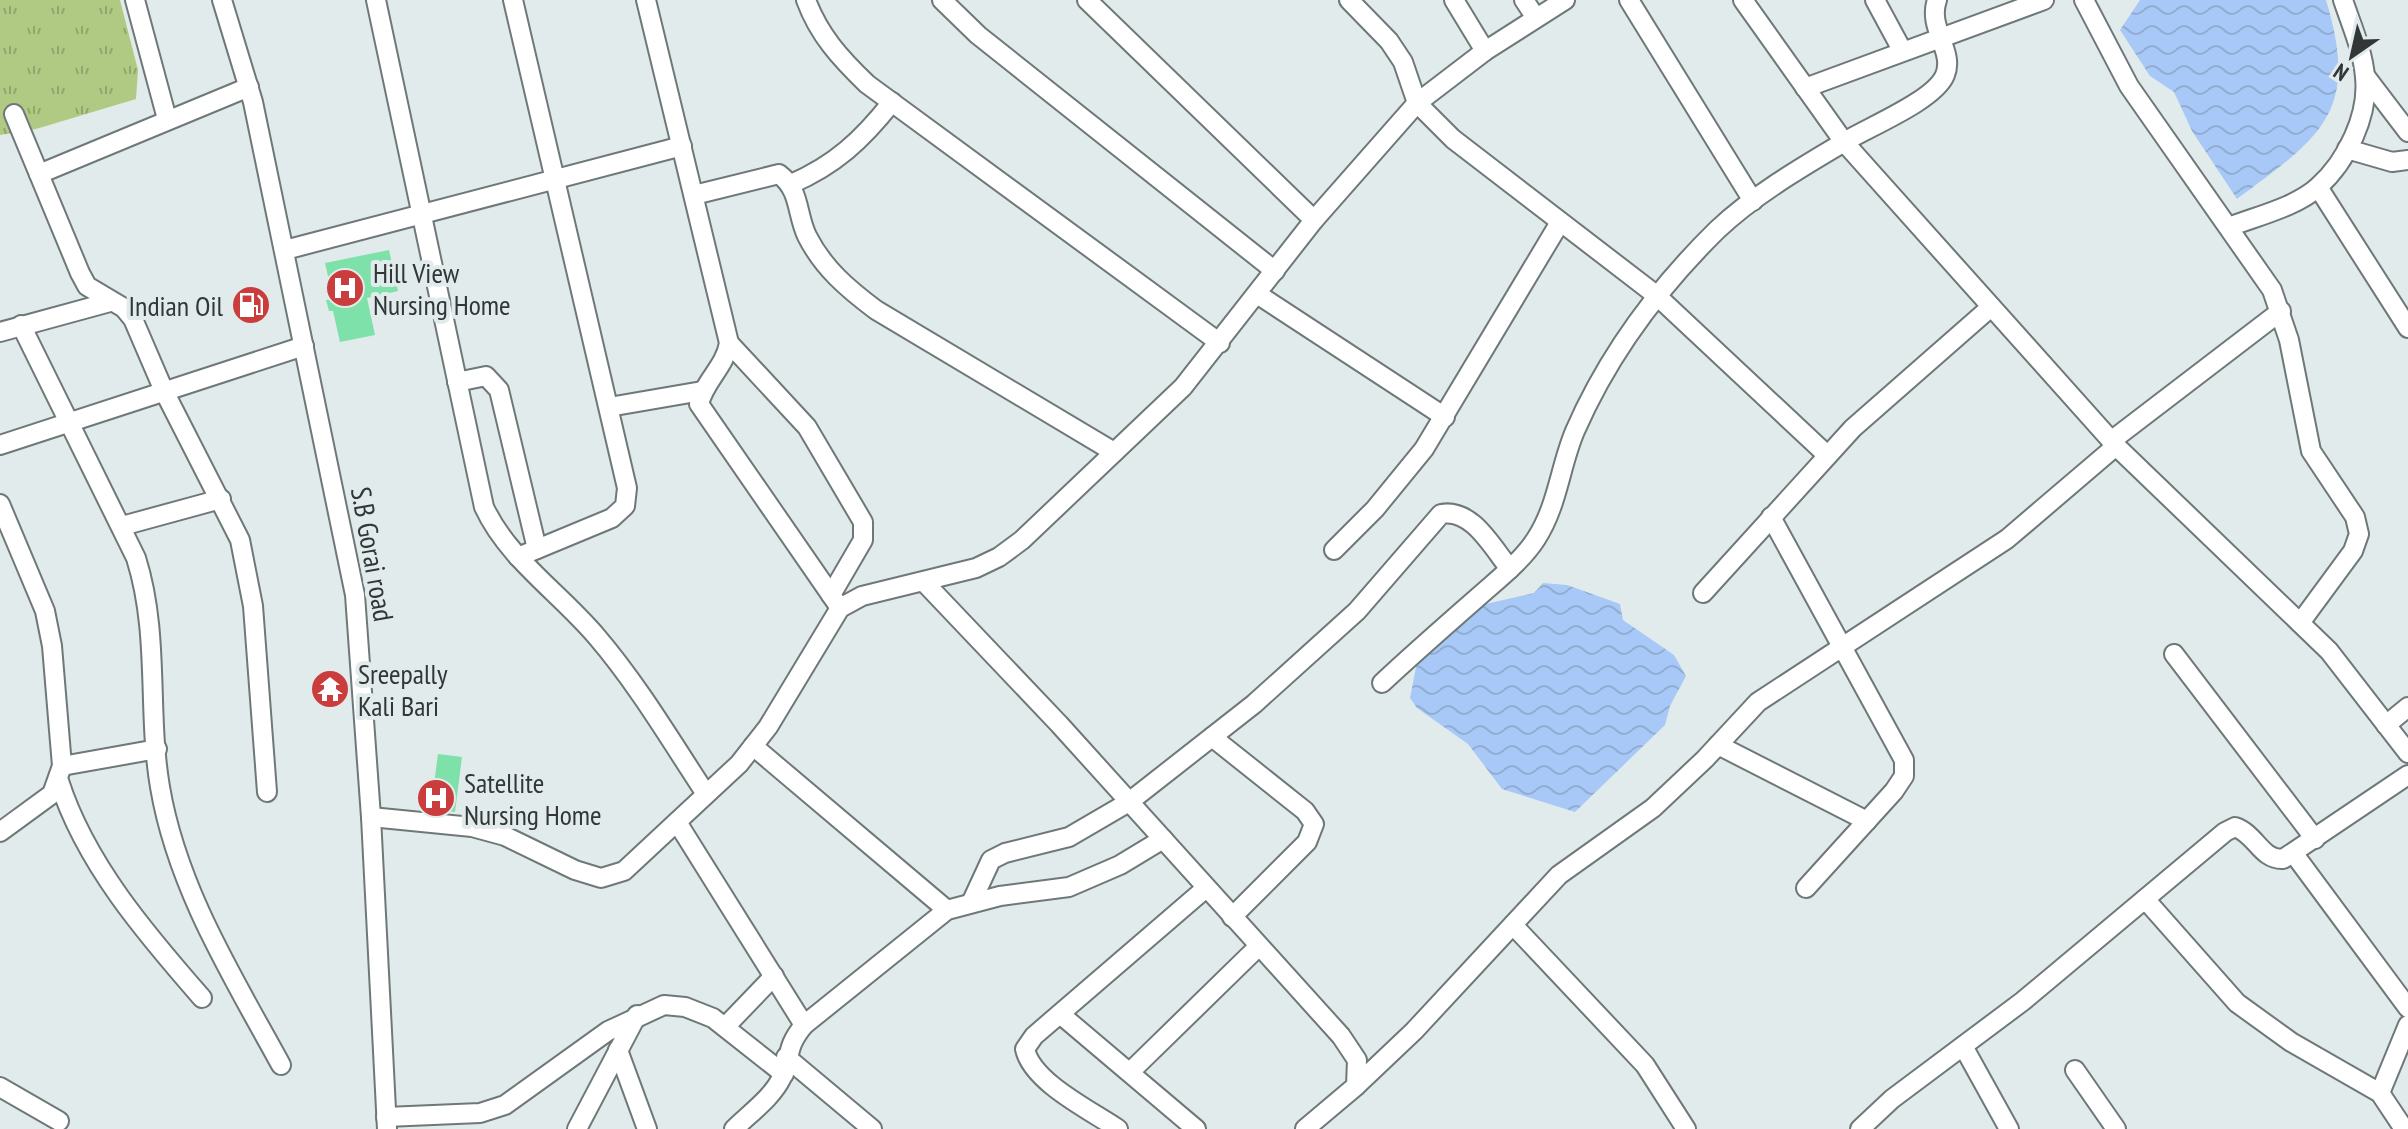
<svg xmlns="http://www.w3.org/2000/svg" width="2408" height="1129" font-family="'PT Sans Narrow',sans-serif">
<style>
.park{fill:url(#park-tufts)}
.water{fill:url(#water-waves)}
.building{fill:#7de1a9}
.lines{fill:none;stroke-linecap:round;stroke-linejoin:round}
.minor-casing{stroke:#6f7878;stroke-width:22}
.minor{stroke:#fff;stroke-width:18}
.labels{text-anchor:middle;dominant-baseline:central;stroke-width:8;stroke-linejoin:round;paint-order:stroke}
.poi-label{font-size:28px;fill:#323636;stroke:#e1ebeb;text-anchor:start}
.street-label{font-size:28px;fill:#323636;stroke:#e1ebeb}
</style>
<defs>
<pattern id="park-tufts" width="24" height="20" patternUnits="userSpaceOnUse" patternTransform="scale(2)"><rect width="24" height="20" fill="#b1ca83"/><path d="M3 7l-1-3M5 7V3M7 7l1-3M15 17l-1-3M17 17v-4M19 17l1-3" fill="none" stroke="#91a56c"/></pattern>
<pattern id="water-waves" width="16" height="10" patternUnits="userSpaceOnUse" patternTransform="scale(2)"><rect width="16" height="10" fill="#a8c9f7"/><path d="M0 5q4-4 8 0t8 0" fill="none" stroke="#91add4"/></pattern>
</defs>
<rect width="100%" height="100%" fill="#e1ebeb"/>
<!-- park -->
<path class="park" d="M0 0H120L138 70 136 99 36 129 0 135Z"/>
<!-- water -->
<g class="water">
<path d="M2140 0H2326C2360 112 2322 136 2237 199L2192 131 2174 92 2150 76 2120 30Z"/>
<path d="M1543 583 1567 585 1620 604 1623 620 1674 655 1686 676 1670 706 1665 725 1575 812 1502 789 1468 744 1417 708 1410 698 1418 657 1462 617 1486 604 1534 593Z"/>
</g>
<!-- building -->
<g class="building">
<path d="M389 250 398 291 367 298 375 335 340 342 333 311H329L326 300 333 299 325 263Z"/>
<path d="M438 754 462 757 455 812 424 808 426 791 433 792Z"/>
</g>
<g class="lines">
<defs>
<g id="minor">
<path d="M135 0 167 119"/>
<path d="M222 0 253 102 355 595 371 817 387 1129"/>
<path d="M376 0 484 507C508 559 560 593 597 637 638 685 671 741 706 794"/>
<path d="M513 0 627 488 625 506 612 518 518 557"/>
<path d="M646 0 729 343C725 367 705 380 699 404L840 608"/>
<path d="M806 0C819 35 840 58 867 84L1220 343"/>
<path d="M942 0 978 35 1275 271"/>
<path d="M1087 0 1314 220"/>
<path d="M1349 0 1389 41 1403 62 1417 103 1453 139 1656 295 1827 455"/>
<path d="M1454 0 1485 51"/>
<path d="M1524 0 1536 18"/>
<path d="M1629 0 1753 201"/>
<path d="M1743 0 1844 142 2116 446 2329 651 2408 753"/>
<path d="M1875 0 1902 50"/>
<path d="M2084 0 2129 86 2272 290 2289 340 2311 451 2355 517 2359 534 2353 551 2300 623"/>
<path d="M2366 77 2408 132"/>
<path d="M1805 88 2044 0"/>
<path d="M14 114 80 273 87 286 124 308 133 319 164 391 240 540 253 606 267 792"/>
<path d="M2347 149 2392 162 2408 160"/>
<path d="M39 174 249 87"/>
<path d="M791 184C835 165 862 140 892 102"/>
<path d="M2318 187 2408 328"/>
<path d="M694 195 779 174C801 191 796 213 807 236 823 268 848 289 876 310L1114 452"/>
<path d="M2229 227C2257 216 2296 207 2318 187 2347 161 2369 115 2365 77 2363 51 2351 24 2343 0"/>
<path d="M285 250 682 146"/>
<path d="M1257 294 1445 417"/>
<path d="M21 325 136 558C160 634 147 711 160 787 177 888 233 977 281 1065"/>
<path d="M0 332 110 302"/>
<path d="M729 343 807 427 863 522V540L831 595"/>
<path d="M457 382 486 376 499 390 537 549"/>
<path d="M609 407 702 391"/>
<path d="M2111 441 2281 311"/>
<path d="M0 445 304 346"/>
<path d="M0 504 45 611 52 646 62 766 52 794 0 832"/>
<path d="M1771 517 1904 760V776L1894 791 1806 888"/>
<path d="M122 526 221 499"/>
<path d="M1334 550 1375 509 1424 449 1559 224"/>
<path d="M924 582 1059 724 1341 1036 1357 1060 1356 1086 1305 1129"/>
<path d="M1703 593 1853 428 1991 307"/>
<path d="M2174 654 2315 839"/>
<path d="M1382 683C1413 654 1445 626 1477 598 1497 580 1521 562 1536 539 1558 505 1560 466 1575 431 1609 353 1657 289 1717 230 1754 195 1802 167 1846 141 1871 126 1935 100 1945 75 1955 51 1927 28 1937 0"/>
<path d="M2386 725 2408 707"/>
<path d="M1212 737 1305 811 1314 824 1307 842 1232 917"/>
<path d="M1718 745 1867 821"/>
<path d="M753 746 947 910"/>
<path d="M62 766 157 749"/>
<path d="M59 781C85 863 146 934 202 998"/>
<path d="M371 817 472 827 505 836 575 870 601 878 624 871 739 764 768 727 840 608 862 596 976 568 999 557 1022 540 1183 387 1314 220 1417 103 1485 51 1565 0"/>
<path d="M677 822 804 1025"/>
<path d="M2294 854 2408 1008"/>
<path d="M2145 899 2237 1003 2291 1042 2380 1093 2404 1129"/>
<path d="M972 901 991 860 1005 853 1069 837 1129 802 1254 704 1357 611 1441 514C1472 508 1492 547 1510 569"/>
<path d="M1513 925 1645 1065 1686 1129"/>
<path d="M1060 1014 1196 1129"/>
<path d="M725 1027 774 976"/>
<path d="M1963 1046 2009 1129"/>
<path d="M618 1050 647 1129"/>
<path d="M786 1057 872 1129"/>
<path d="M2075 1070 2116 1129"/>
<path d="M1130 1072 1258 947"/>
<path d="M1356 1086 1414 1031 1559 875 1653 808 1705 759 1758 702 2007 539 2116 446"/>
<path d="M0 1087 59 1121"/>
<path d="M2380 1093 2408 1025"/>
<path d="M386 1117 480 1113 505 1105 608 1031 664 1005 685 1007 713 1018 784 1074"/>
<path d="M577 1129 637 1015"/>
<path d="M734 1129C750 1113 772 1098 782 1077 792 1055 785 1048 804 1025L947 910 1000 896 1069 887 1120 865 1163 839"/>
<path d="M1118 1129C1090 1110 1032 1082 1025 1049L1034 1036 1206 888"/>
<path d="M1860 1129 1892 1099 2023 1001 2225 832 2235 827C2256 834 2261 860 2283 859L2408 775"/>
</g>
</defs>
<!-- minor casing -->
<use href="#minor" class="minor-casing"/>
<!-- minor -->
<use href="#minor" class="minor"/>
</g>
<!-- icons -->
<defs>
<symbol id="hospital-disc" viewBox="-11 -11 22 22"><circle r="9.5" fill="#cb3c3d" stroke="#e1ebeb"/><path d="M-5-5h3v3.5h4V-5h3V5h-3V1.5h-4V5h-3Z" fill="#fff"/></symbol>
<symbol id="fuel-disc" viewBox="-11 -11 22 22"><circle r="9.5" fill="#cb3c3d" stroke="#e1ebeb"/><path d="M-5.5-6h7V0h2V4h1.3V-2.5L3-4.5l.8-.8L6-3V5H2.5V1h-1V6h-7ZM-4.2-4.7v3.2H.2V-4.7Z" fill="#fff"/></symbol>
<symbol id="temple-disc" viewBox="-11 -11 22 22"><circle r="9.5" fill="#cb3c3d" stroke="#e1ebeb"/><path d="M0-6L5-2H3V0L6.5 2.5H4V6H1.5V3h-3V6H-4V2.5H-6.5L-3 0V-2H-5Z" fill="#fff"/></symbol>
</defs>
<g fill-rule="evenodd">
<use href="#hospital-disc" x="323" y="266" width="44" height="44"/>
<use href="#fuel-disc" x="229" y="283" width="44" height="44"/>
<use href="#temple-disc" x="308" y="667" width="44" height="44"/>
<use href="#hospital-disc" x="414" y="776" width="44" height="44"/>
</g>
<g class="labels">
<!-- poi labels -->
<g class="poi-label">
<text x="373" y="272">Hill View<tspan x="373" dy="32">Nursing Home</tspan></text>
<text x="223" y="305" text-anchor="end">Indian Oil</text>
<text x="358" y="673">Sreepally<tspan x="358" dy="32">Kali Bari</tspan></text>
<text x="464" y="782">Satellite<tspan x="464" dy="32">Nursing Home</tspan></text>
</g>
<!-- street labels -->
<g class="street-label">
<text transform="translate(373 554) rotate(80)">S.B Gorai road</text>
</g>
</g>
<!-- north arrow -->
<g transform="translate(2352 56) rotate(214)" stroke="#e1ebeb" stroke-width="6" paint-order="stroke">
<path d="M0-6L14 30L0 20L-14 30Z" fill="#323636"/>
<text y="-12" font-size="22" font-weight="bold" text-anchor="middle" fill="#323636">N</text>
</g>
</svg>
